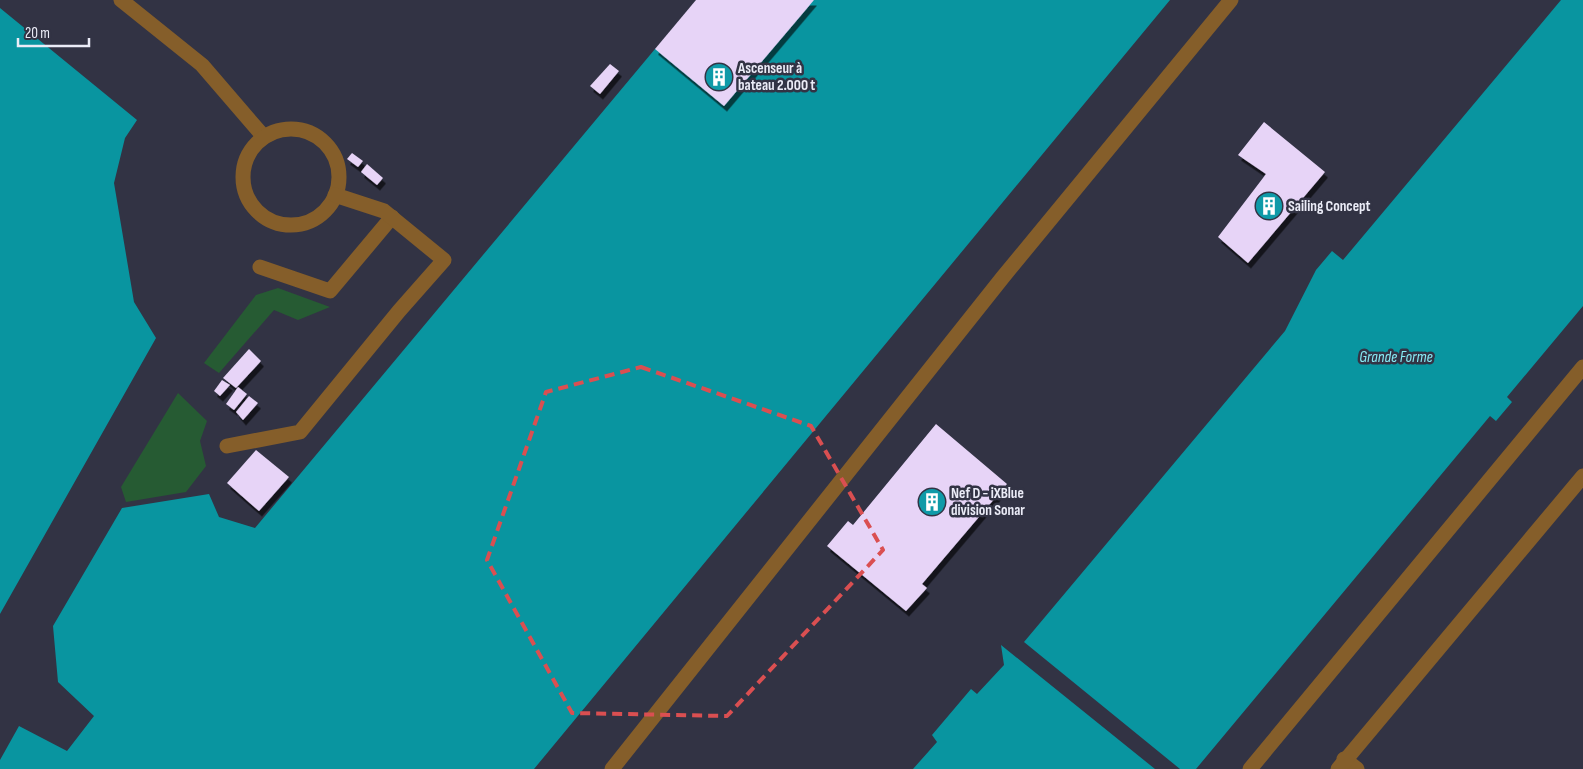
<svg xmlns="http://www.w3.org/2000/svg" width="1583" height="769" font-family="'Sofia Sans Condensed',sans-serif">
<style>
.green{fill:#265b33}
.water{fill:#0995a0}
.building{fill:#e7d4f7;filter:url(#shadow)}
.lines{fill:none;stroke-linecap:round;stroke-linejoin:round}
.minor{stroke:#855e2a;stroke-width:15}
.marked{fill:none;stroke:#da4f51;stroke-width:4;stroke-dasharray:10 6;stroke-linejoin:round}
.labels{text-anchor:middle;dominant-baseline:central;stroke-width:5;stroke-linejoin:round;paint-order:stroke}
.poi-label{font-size:15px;font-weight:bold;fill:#ebecf7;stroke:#323344;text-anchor:start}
.water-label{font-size:16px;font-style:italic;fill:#88ecf6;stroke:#323344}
</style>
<defs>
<filter id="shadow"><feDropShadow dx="3" dy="5.5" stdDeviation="0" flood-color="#0009"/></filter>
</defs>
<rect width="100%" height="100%" fill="#323344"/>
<!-- green -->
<g class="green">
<path d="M278 288 330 307 298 320 274 310 219 373 204 363 256 295Z"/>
<path d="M178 393 207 421 200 441 206 466 186 492 126 502 121 487Z"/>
</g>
<!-- water -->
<g class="water">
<path d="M814 0H1170L534 769H0V760L19 726 67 751 94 716 58 682 53 626 122 508 209 494 219 517 255 528 655 49Z"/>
<path d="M1561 0H1583V306L1507 397 1512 402 1496 421 1490 416 1196 769H1180L1024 642 1285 331 1316 270 1332 251 1343 260Z"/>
<path d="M0 8 137 120 125 138 114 183 134 302 156 338 0 614Z"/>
<path d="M1001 645 1155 769H913L937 742 932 735 971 689 977 694 1004 665Z"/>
</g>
<!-- building -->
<g class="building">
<path d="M696 0H814L724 106 655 49Z"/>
<path d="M610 64 619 71 600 94 590 86Z"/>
<path d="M1264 122 1325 172 1248 263 1218 237 1266 174 1238 155Z"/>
<path d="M352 153 363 161 358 167 347 159Z"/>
<path d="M367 164 383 178 377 185 361 172Z"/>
<path d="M249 349 261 361 236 388 223 378Z"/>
<path d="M222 380 230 385 220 396 214 391Z"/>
<path d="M238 387 247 394 234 410 226 404Z"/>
<path d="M249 396 258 403 243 420 236 412Z"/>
<path d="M936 424 1007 484 922 584 927 588 906 611 827 546 848 521 853 525Z"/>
<path d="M256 450 289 477 259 511 227 483Z"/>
</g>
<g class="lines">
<!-- minor -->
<g class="minor">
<path d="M121 0 202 65 264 137"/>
<circle cx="291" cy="177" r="48"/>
<path d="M260 267 330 291 392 217"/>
<path d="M227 446 300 432 399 311 444 260 384 211 335 195"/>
<path d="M1344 759 1357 769"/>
<path d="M612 769 1003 277 1231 0"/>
<path d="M1250 769 1583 367"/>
<path d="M1338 769 1583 476"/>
</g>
</g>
<!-- marked area -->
<path class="marked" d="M641 367 811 426 883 550 727 716 572 713 487 560 546 392Z"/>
<!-- icons -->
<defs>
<symbol id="building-disc" viewBox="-11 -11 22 22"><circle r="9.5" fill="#0f9aa8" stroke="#323344"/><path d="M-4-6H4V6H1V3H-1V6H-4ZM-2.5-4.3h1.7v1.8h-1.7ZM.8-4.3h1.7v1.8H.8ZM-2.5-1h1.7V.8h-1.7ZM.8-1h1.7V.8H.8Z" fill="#fff"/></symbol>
</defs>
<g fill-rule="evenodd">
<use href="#building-disc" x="703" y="61" width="32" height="32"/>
<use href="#building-disc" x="1253" y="190" width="32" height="32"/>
<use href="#building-disc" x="916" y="486" width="32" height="32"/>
</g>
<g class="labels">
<!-- poi labels -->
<g class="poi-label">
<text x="738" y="68">Ascenseur à<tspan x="738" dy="17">bateau 2.000 t</tspan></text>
<text x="1288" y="206">Sailing Concept</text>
<text x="951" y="493">Nef D - iXBlue<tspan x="951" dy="17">division Sonar</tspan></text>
</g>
<!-- water labels -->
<g class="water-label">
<text x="1396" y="357">Grande Forme</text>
</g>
</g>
<!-- scale -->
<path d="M18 38v8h71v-8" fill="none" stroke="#ebecf7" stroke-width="2.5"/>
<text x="25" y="38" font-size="15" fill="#ebecf7" stroke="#323344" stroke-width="4" paint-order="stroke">20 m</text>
</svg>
